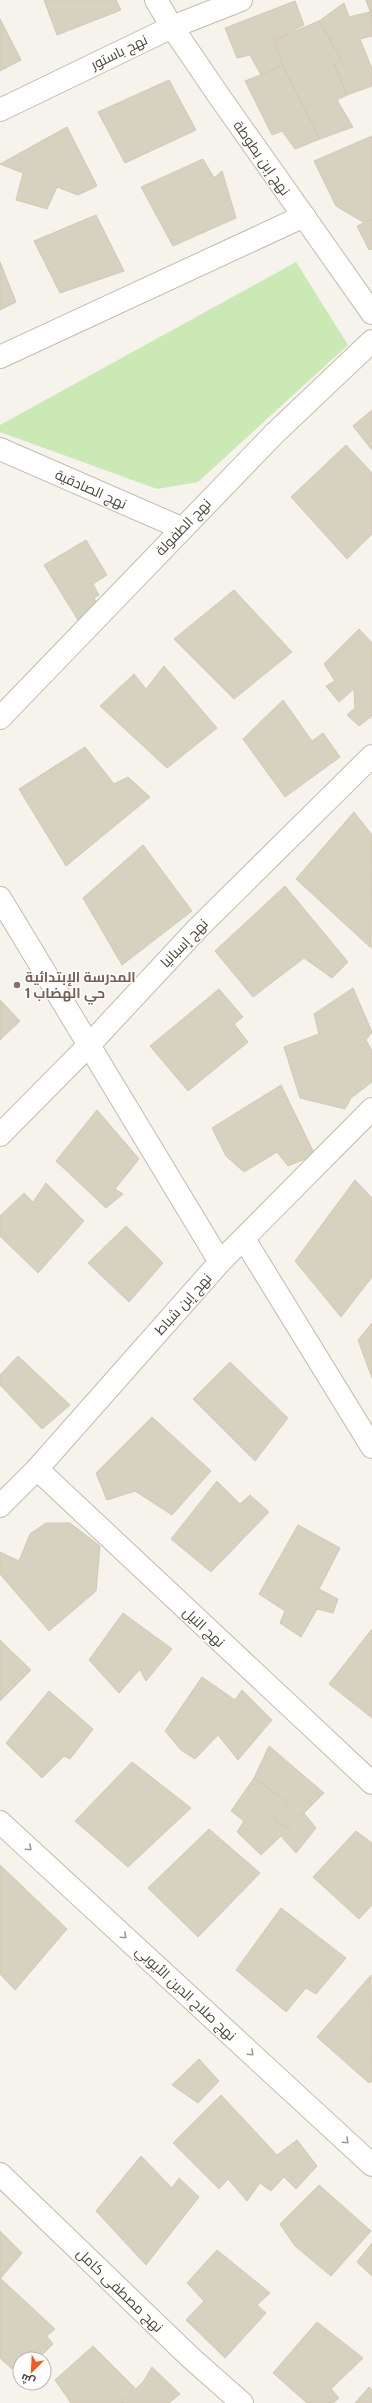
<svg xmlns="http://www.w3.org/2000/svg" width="372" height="2403" font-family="'DM Sans',Cairo,sans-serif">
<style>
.green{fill:#cbe9b4}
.building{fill:#d7d1c0;stroke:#d2c9b3}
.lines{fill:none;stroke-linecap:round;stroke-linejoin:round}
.minor-casing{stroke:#c1bcad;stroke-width:24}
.minor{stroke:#fff;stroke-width:22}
.oneway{stroke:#9b9992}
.education-dot{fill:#8d6e63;stroke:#fff;stroke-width:1.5}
.labels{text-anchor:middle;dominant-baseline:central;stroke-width:3;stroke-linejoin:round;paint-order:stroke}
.street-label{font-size:14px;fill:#4a4538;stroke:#fff}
.education-label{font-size:14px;font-weight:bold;fill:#785e54;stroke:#fff;text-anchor:start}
</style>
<rect width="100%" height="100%" fill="#f5f3eb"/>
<!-- green -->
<path class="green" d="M296 262 348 345 198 482 157 489 0 432V425Z"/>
<!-- building -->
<g class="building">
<path d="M44 0H116L121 10 57 35Z"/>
<path d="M366 0H372V18Z"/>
<path d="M295 1 304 25 274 40 283 66 261 75 250 55 237 58 225 28Z"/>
<path d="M344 3 349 17 370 12 372 18V36L360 39 372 69V86L347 95 334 64 341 59 319 21Z"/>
<path d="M0 19 21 60 0 71Z"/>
<path d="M319 21 341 59 334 64 347 95 337 100 353 127 320 139 283 66 274 40Z"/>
<path d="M283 66 320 139 295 149 282 131 272 135 245 81Z"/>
<path d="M169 80 196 130 125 163 98 112Z"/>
<path d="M67 127 97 186 78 195 57 187 47 209 16 200 23 173 0 164Z"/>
<path d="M372 136V219L363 222 336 206 314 161Z"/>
<path d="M203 159 214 178 222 171 236 218 173 246 141 187Z"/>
<path d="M96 215 124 271 60 293 34 241Z"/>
<path d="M372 219V249L369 250 357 226Z"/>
<path d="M0 262 16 302 0 310Z"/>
<path d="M372 410V450L353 426Z"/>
<path d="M346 445 372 473V534L347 559 291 497Z"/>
<path d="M86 540 107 575 93 584 99 595 94 598 99 607 78 620 44 565Z"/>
<path d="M234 590 292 652 234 699 174 639Z"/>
<path d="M359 629 372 643V716L359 726 347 715 355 708 354 689 339 702 326 686 335 681 324 664Z"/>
<path d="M164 666 217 728 167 768 100 706 134 674 146 689Z"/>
<path d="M283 700 312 741 323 733 340 757 285 797 243 739Z"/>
<path d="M85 747 114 784 128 777 150 797 66 866 19 789Z"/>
<path d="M354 812 372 835 371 948 296 879Z"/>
<path d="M143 845 192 911 122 965 83 898Z"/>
<path d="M285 886 348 962 332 978 304 958 253 997 215 951Z"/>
<path d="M353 988 372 1032 366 1040 372 1051V1082L351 1098 345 1109 300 1098 284 1047 319 1034 314 1014Z"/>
<path d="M219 989 243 1017 234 1024 248 1042 188 1091 150 1046Z"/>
<path d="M0 1000 20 1021 0 1040Z"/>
<path d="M281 1085 315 1155 288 1166 277 1152 244 1172 226 1156 212 1128Z"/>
<path d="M97 1110 139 1159 115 1189 123 1194 106 1208 56 1161Z"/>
<path d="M355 1180 372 1198V1277L341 1317 295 1261Z"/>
<path d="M46 1183 84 1221 38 1273 0 1236V1216L24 1193 33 1202Z"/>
<path d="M126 1226 163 1263 129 1302 88 1263Z"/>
<path d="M372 1323V1378L358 1340Z"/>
<path d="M18 1356 70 1405 42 1429 0 1385V1375Z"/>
<path d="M230 1362 288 1418 255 1461 193 1399Z"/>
<path d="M152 1417 211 1471 172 1515 135 1491 107 1500 96 1473Z"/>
<path d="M217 1481 240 1504 250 1495 269 1512 211 1572 171 1539Z"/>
<path d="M46 1523H70L100 1546 96 1591 49 1631 0 1574V1552L19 1561 30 1534Z"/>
<path d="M298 1525 340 1548 319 1589 338 1599 333 1613 317 1609 301 1637 280 1623 285 1611 259 1594Z"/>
<path d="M123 1613 172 1649 146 1681 140 1669 119 1693 89 1660Z"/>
<path d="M372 1629V1718L329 1684Z"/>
<path d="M0 1640 31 1670 0 1701Z"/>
<path d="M202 1677 235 1700 242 1690 272 1720 238 1760 218 1735 195 1759 181 1750 165 1731Z"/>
<path d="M49 1691 93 1729 70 1759 64 1756 42 1778 6 1743Z"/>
<path d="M269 1746 324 1793 288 1829 274 1819 289 1803 254 1778Z"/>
<path d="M132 1762 191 1808 128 1867 75 1821Z"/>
<path d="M254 1778 289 1803 274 1819 288 1829 303 1812 316 1828 296 1853 281 1836 261 1855 237 1832 244 1821 231 1811Z"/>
<path d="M209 1829 260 1873 198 1937 148 1888Z"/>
<path d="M356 1831 372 1843V1905L359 1919 313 1877Z"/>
<path d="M0 1865 67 1929 15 1990 0 1974Z"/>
<path d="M281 1908 346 1958 316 1994 306 1988 286 2012 236 1970Z"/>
<path d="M371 1975 372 2081 369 2083 317 2037Z"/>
<path d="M199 2059 219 2081 198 2103 172 2085Z"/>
<path d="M221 2095 277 2155 297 2140 317 2166 296 2189 284 2177 271 2191 260 2183 247 2201 228 2179 219 2189 173 2143Z"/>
<path d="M141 2156 172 2188 179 2178 199 2197 146 2265 96 2211Z"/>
<path d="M319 2185 371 2231 331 2276 295 2246 280 2224Z"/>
<path d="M0 2231 22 2253 0 2279Z"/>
<path d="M372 2243V2276L357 2262Z"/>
<path d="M217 2250 270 2293 257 2305 266 2313 225 2358 186 2320 204 2301 187 2283Z"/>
<path d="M0 2278 55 2329 47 2336 53 2344 38 2359H31L29 2351 12 2369 0 2358Z"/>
<path d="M317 2322 363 2358 331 2389 339 2398 333 2403H307L273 2373Z"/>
<path d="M93 2346 135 2388 121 2403H71L55 2380Z"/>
<path d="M152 2367 180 2394 169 2403H121L143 2382Z"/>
<path d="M369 2387 372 2390V2403H355Z"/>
</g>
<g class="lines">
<defs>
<g id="minor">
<path d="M156 0 172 27 219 96 372 313"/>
<path d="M0 110 172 27 241 0"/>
<path d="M0 357 304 216"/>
<path d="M0 449 181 528"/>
<path d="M0 718 275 433 372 341"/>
<path d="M0 898 220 1262"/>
<path d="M0 1135 89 1045 198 928 372 756"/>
<path d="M244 1239 372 1447"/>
<path d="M37 1469 372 1783"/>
<path d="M0 1506 37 1469 220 1262 372 1109"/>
<path d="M0 1822 372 2165"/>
<path d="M0 2174 191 2358 242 2403"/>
</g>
</defs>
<!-- minor casing -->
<use href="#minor" class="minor-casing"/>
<!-- minor -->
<use href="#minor" class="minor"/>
</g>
<!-- one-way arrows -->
<defs><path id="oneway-chevron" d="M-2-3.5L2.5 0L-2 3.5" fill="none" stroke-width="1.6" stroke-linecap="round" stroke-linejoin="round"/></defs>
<g class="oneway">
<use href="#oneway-chevron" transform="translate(29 1848) rotate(43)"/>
<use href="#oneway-chevron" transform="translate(124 1936) rotate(43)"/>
<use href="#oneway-chevron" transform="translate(251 2053) rotate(43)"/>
<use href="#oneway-chevron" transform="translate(346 2141) rotate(43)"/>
</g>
<!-- markers -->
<circle class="education-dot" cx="17" cy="985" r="4"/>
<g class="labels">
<!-- street labels -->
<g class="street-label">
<text transform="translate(119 52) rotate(-26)">نهج باستور</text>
<text transform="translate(262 158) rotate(55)">نهج إبن بطوطة</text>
<text transform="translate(91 489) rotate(24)">نهج الصادقية</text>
<text transform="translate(183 527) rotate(-46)">نهج الطفولة</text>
<text transform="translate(184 943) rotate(-46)">نهج إسبانيا</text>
<text transform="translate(183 1304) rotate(-48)">نهج إبن شباط</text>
<text transform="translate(204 1627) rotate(43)">نهج النيل</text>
<text transform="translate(186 1993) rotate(43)">نهج صلاح الدين الأيوبي</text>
<text transform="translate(120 2290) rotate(44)">نهج مصطفى كامل</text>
</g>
<!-- education labels -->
<g class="education-label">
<text x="25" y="977">المدرسة الإبتدائية<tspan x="25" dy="16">حي الهضاب 1</tspan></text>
</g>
</g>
<!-- north arrow -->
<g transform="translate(32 2371) rotate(204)"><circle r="19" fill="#ffffff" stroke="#b7b5af"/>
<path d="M0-3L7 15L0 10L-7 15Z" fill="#fa571d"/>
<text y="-6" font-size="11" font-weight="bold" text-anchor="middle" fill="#4a4538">ش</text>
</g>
</svg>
